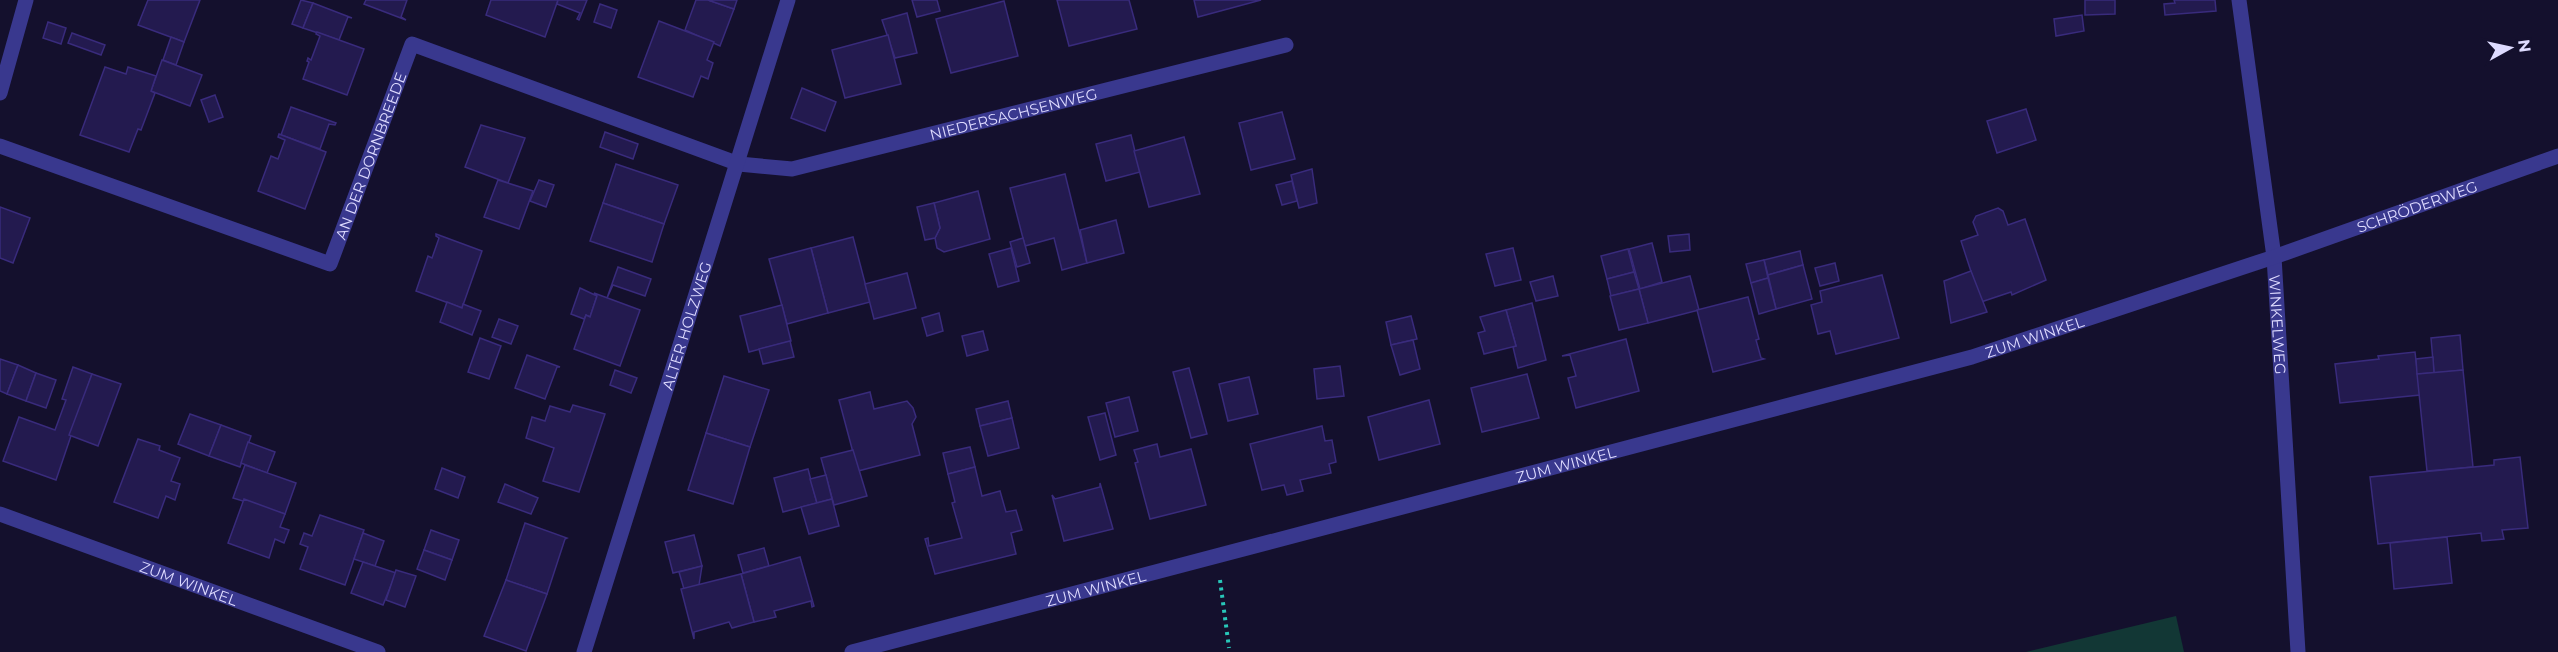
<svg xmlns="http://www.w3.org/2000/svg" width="2558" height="652" font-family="Montserrat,sans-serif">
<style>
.green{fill:#123735}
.building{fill:#231a4f;stroke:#392b7c;stroke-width:1.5}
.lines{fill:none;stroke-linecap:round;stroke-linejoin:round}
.path{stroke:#28c6b8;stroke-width:4;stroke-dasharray:3 4.5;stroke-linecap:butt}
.minor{stroke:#39388e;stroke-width:15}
.labels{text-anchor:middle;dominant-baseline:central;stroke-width:5;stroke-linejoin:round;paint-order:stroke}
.street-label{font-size:15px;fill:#dedbff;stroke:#14102d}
</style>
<rect width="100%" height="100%" fill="#14102d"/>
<!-- green -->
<path class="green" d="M2176 616 2184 652H2026Z"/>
<!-- building -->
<g class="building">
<path d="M148 0H200L184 42 138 25Z"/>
<path d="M301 0 313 3 303 28 292 24Z"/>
<path d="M366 0H407L401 17 406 20 364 4Z"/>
<path d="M491 0H558L545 37 486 15Z"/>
<path d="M558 0H587L579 20 577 19 580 13 557 4Z"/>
<path d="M696 0H708L734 9 720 46 685 30Z"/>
<path d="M708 0H737L734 9Z"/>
<path d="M912 0H937L940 11 917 17Z"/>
<path d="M1057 0H1129L1137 29 1069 46Z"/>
<path d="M1194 0H1261L1198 17Z"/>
<path d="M2085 0H2115V14L2085 15Z"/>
<path d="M2174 0H2215L2216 11 2165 15 2164 4 2175 3Z"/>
<path d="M1004 1 1018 56 951 73 936 19Z"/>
<path d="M313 3 352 18 348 17 339 40 303 28Z"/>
<path d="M600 4 617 10 611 28 594 22Z"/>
<path d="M907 13 917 53 895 58 882 20Z"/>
<path d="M2082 15 2084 31 2056 36 2054 19Z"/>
<path d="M659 21 714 42 707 60 713 63 708 79 701 76 693 97 638 77Z"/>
<path d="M48 22 66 28 61 44 43 38Z"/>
<path d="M317 32 364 49 347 95 303 79 309 62 307 61 308 58 311 60 320 36 316 34Z"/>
<path d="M72 33 105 45 101 55 68 43Z"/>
<path d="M888 35 901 84 845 98 832 50Z"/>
<path d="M171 37 184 42 176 65 163 60Z"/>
<path d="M162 60 202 75 190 106 151 91Z"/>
<path d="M105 67 126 74 128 67 156 76 151 91 155 93 141 130 138 129 129 152 80 135Z"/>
<path d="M802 88 836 102 825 131 791 118Z"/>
<path d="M215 95 223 117 209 122 201 100Z"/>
<path d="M291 107 336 123 335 125 329 124 320 149 281 135Z"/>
<path d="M2026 109 2036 140 1997 153 1987 121Z"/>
<path d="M1282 112 1295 159 1251 170 1239 123Z"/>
<path d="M481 125 525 138 508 183 465 167Z"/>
<path d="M605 132 638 144 633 159 600 147Z"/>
<path d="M279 134 326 152 305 209 258 191 271 156 278 159 285 140 278 137Z"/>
<path d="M1131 135 1140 172 1106 181 1096 144Z"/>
<path d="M1184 137 1200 194 1149 207 1134 151Z"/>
<path d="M616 164 678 185 664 224 603 203Z"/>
<path d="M1312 169 1317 203 1299 208 1291 175Z"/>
<path d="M1065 174 1087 263 1062 270 1054 238 1025 246 1010 188Z"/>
<path d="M498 180 533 191 519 229 484 217Z"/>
<path d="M539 180 554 185 546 207 530 201Z"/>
<path d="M1292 181 1297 201 1282 205 1276 185Z"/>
<path d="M978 191 990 239 944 252 937 248 935 238 940 228 934 203Z"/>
<path d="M603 203 664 224 652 262 590 241Z"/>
<path d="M934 203 940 228 935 238 925 240 917 207Z"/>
<path d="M0 207 30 218 13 263 0 258Z"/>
<path d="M1998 208 2003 211 2008 225 2025 219 2046 280 2012 295 2011 292 1981 302 1961 241 1978 235 1973 222 1976 216Z"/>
<path d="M1116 220 1124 253 1087 263 1080 230Z"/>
<path d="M436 234 482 251 462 308 416 291 428 256 432 258 439 238 436 236Z"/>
<path d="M1689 234 1690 250 1670 252 1668 236Z"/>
<path d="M853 237 870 302 828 313 811 248Z"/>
<path d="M1023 238 1030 263 1017 267 1010 242Z"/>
<path d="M1652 243 1662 282 1640 289 1629 249Z"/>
<path d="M811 248 828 313 787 324 769 259Z"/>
<path d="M1011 248 1019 281 998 287 989 254Z"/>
<path d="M1513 248 1521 280 1495 286 1486 254Z"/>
<path d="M1628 249 1634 272 1607 279 1601 256Z"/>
<path d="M1800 251 1803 265 1768 275 1764 260Z"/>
<path d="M1764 260 1768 278 1751 283 1746 264Z"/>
<path d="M1835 263 1839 281 1820 286 1815 268Z"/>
<path d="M1803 265 1812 299 1776 309 1768 275Z"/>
<path d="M618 267 651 279 645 296 613 285 607 298Z"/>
<path d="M1971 271 1987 312 1951 323 1944 281Z"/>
<path d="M1634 272 1639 289 1611 296 1607 279Z"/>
<path d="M907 273 916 308 874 319 865 284Z"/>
<path d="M1882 275 1899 338 1836 354 1830 331 1818 334 1811 305 1822 302 1820 291Z"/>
<path d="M1553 276 1558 296 1536 301 1530 282Z"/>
<path d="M1690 276 1699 310 1648 323 1639 289Z"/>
<path d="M1768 278 1776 309 1759 314 1751 283Z"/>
<path d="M580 288 597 296 590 317 586 315 584 319 571 314Z"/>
<path d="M1639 289 1648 323 1619 330 1610 296Z"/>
<path d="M594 293 640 310 620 366 574 349 586 315 590 317 597 296Z"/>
<path d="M1748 297 1759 339 1756 340 1761 358 1764 359 1713 372 1697 310Z"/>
<path d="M447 302 462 308 463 304 481 311 472 335 440 322Z"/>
<path d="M1532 303 1546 360 1518 368 1513 347 1516 346 1506 310Z"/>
<path d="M782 305 791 341 749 352 740 316Z"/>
<path d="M1506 310 1516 346 1484 354 1478 333 1485 331 1480 317Z"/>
<path d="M939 313 943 331 927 336 922 318Z"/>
<path d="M1411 316 1417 339 1391 345 1386 322Z"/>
<path d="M499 319 518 326 511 344 492 337Z"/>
<path d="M983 331 988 350 967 356 962 336Z"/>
<path d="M2460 335 2463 370 2434 373 2431 338Z"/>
<path d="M480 338 501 346 489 379 468 372Z"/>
<path d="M1626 339 1639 391 1576 408 1568 378 1576 376 1570 355 1562 356Z"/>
<path d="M1413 340 1420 369 1400 375 1391 345Z"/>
<path d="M790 341 794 357 763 364 759 349Z"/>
<path d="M2415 352 2420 395 2340 403 2335 364 2379 359 2378 356Z"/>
<path d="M527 355 560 367H557L545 399 515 388Z"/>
<path d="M2433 357 2434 373 2417 374 2416 359Z"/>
<path d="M0 359 18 365 7 394 0 391Z"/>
<path d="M18 365 36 373 26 401 7 394Z"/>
<path d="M1340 366 1344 396 1317 399 1314 369Z"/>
<path d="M73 367 92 374 56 480 3 461 19 417 55 430 66 400 62 399Z"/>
<path d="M1189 368 1207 434 1191 438 1173 372Z"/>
<path d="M615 370 637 378 631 393 610 385Z"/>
<path d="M2463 370 2473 467 2427 471 2417 374Z"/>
<path d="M36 373 56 380 46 408 26 401Z"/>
<path d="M92 374 121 384 98 446 69 435Z"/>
<path d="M1527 374 1539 418 1482 432 1471 388Z"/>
<path d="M724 376 769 390 750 447 706 433Z"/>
<path d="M1249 377 1258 414 1228 421 1219 384Z"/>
<path d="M870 392 874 409 907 401 913 408 916 417 912 424 920 455 858 471 839 400Z"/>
<path d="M1129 397 1138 431 1115 437 1106 403Z"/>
<path d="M1429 400 1440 444 1379 460 1368 417Z"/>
<path d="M1008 401 1012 418 980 426 976 409Z"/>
<path d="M573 405 605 414 579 492 543 481 554 448 526 438 532 417 545 421 550 406 570 412Z"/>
<path d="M1105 413 1116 455 1100 460 1088 417Z"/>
<path d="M190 414 221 425 209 456 178 444Z"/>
<path d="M1012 418 1019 448 988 456 980 426Z"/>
<path d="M221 425 251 436 240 467 209 456Z"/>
<path d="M1322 426 1325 441 1332 440 1336 462 1329 464 1331 473 1300 480 1303 491 1287 495 1284 485 1262 490 1250 444Z"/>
<path d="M706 433 750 447 733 504 688 490Z"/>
<path d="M138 439 160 446 159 450 180 458 171 481 180 484 175 500 166 496 158 518 114 502Z"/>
<path d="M248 442 275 452 267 473 241 463Z"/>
<path d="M1157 444 1160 457 1191 449 1206 505 1150 519 1135 463 1138 462 1134 450Z"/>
<path d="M970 447 975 467 948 474 943 453Z"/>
<path d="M853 450 867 496 834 505 821 458Z"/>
<path d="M2520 457 2528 528 2502 530 2504 539 2482 541 2481 533 2378 544 2370 477 2494 465V460Z"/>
<path d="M245 465 296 483 285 514 233 498Z"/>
<path d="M975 467 982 496 1000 491 1006 512 1016 510 1022 530 1011 533 1016 554 935 574 925 539 928 538 929 546 962 538 952 503 955 502 948 474Z"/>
<path d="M442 468 465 477 458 498 435 489Z"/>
<path d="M808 469 817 503 783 512 774 478Z"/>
<path d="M826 475 832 499 817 503 810 479Z"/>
<path d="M1100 483 1113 529 1064 541 1052 495 1055 499 1100 487Z"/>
<path d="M505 484 538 498 531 514 498 502Z"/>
<path d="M244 499 285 514 280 527 289 530 284 543 275 539 269 558 228 543Z"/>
<path d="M832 499 839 526 809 534 801 507Z"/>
<path d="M320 515 364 530 345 585 300 569 308 547 300 544 304 533 312 536Z"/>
<path d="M525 523 567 538 565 539 547 594 506 580Z"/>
<path d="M431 530 459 540 452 560 424 550Z"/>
<path d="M363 533 384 541 375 566 354 559Z"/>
<path d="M694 535 702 566 673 573 665 542Z"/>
<path d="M2447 537 2452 583 2394 589 2390 543Z"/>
<path d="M764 548 769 566 743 573 738 555Z"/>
<path d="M424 550 452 560 445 580 417 569Z"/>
<path d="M800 557 814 606 812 607 811 601 774 611 776 617 754 622 741 574Z"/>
<path d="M363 562 396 573 383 605 351 593Z"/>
<path d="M702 566 699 585 684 589 679 572Z"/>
<path d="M396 570 416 576 405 607 386 600Z"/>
<path d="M741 574 754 622 732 628 729 622 694 632V639L681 589Z"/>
<path d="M506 580 547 594 526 651 484 636Z"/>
</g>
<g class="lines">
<!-- path -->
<path class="path" d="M1220 580 1229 648"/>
<!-- minor -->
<g class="minor">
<path id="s1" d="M2239 0 2274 257 2298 652"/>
<path d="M0 93 26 0"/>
<path id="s2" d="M0 146 330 264 412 44 739 164 792 169 1286 45"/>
<path id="s3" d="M0 514 378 652"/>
<path id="s4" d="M584 652 788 0"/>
<path id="s5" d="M852 652 1972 357 2274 257 2558 156"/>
</g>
</g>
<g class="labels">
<!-- street labels -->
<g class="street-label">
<text stroke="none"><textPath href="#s2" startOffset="1215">NIEDERSACHSENWEG</textPath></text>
<text stroke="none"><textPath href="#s2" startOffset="466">AN DER DORNBREEDE</textPath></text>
<text stroke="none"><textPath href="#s5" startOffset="1628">SCHRÖDERWEG</textPath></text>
<text stroke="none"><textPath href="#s1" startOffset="327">WINKELWEG</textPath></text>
<text stroke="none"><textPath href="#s4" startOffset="342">ALTER HOLZWEG</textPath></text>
<text stroke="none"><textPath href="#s5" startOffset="1224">ZUM WINKEL</textPath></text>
<text stroke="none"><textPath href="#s5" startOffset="738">ZUM WINKEL</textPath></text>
<text stroke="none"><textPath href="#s3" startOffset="201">ZUM WINKEL</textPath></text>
<text stroke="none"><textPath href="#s5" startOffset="252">ZUM WINKEL</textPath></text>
</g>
</g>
<!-- north arrow -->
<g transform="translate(2510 48) rotate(82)" stroke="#14102d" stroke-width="4.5" paint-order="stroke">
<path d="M0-4.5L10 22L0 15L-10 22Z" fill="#dedbff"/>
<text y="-9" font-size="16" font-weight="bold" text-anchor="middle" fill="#dedbff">N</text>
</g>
</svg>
